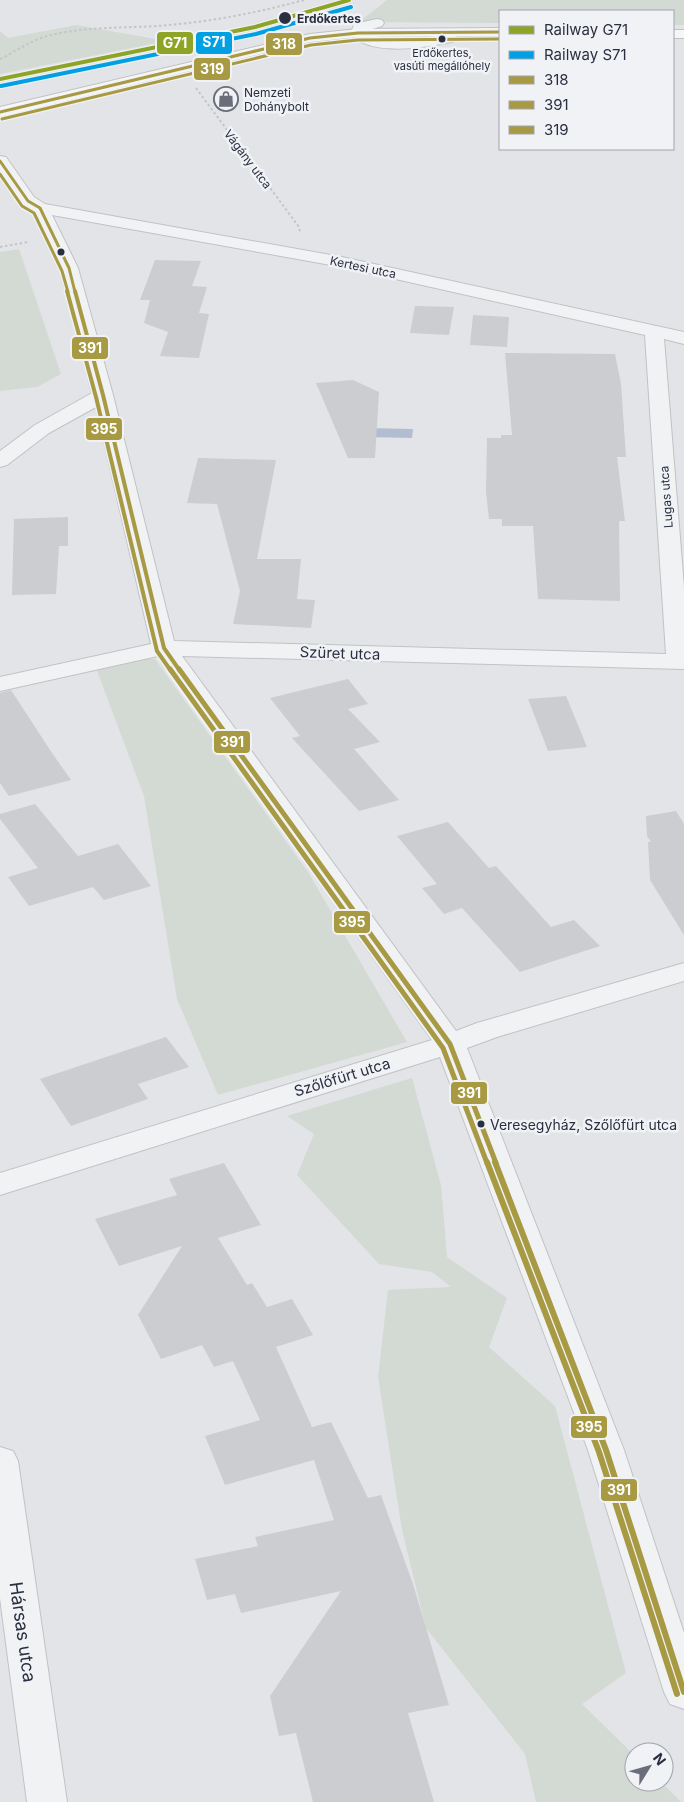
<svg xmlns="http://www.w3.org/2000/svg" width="684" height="1802" font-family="Inter,sans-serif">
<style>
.green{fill:#d2dad3}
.water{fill:#b3bdd1}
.building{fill:#cccdd1}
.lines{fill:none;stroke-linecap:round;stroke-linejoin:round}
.minor-casing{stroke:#c1c2c5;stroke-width:2}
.major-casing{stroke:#bfc1c5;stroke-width:2}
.path{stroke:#c4c5ca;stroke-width:2;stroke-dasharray:2.5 2.5;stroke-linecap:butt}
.minor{fill:#f1f2f4;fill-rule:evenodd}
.major{fill:#f6f6f6;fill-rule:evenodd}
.bus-1-casing{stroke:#f0f2f6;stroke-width:5.5}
.bus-2-far3-casing{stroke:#f0f2f6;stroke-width:5.5}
.bus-2-far2-casing{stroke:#f0f2f6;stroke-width:7}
.bus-2-far1-casing{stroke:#f0f2f6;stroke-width:9}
.bus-2-casing{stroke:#f0f2f6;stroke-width:10}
.bus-3-casing{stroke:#f0f2f6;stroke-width:5.5}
.bus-4-far3-casing{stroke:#f0f2f6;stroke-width:5.5}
.bus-4-far2-casing{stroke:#f0f2f6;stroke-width:7}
.bus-4-far1-casing{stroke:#f0f2f6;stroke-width:9}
.bus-4-casing{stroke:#f0f2f6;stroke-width:10}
.bus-1{stroke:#a79a42;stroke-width:3}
.bus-2-far3{stroke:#a79a42;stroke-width:3}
.bus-2-far2{stroke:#a79a42;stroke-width:4}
.bus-2-far1{stroke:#a79a42;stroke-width:5}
.bus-2{stroke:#a79a42;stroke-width:6}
.bus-3{stroke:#a79a42;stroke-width:3}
.bus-4-far3{stroke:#a79a42;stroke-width:3}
.bus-4-far2{stroke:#a79a42;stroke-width:4}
.bus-4-far1{stroke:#a79a42;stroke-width:5}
.bus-4{stroke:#a79a42;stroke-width:6}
.rail-1-casing{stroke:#f0f2f6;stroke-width:6}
.rail-2-casing{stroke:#f0f2f6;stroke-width:6}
.rail-1{stroke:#8ea427;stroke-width:4}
.rail-2{stroke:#00a0e3;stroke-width:4}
.stop-dot{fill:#2a2f40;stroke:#f0f2f6;stroke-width:2}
.labels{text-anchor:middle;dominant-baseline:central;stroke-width:5;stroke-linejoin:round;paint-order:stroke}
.far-bus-label{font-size:11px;fill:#2a2f40;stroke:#f0f2f6}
.far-stop-label{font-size:12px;font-weight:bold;fill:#2a2f40;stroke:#f0f2f6;text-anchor:start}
.far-poi-label{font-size:12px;fill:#2a2f40;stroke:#f0f2f6;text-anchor:start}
.far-street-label{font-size:12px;fill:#2a2f40;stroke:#f0f2f6}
.bus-label{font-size:14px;fill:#2a2f40;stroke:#f0f2f6;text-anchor:start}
.street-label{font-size:15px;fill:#2a2f40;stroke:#f0f2f6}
.near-street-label{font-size:18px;fill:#2a2f40;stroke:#f0f2f6}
.line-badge{stroke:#f0f2f6;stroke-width:2}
.badge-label{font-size:14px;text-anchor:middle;font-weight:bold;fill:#fff}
</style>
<rect width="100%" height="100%" fill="#e3e4e7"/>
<!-- green -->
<g class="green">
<path d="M387 0H684V25H673V11H500V23L359 22Z"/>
<path d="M76 25 167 41 0 74V31L8 38Z"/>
<path d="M19 249 61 374 37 387 0 391V252Z"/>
<path d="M128 659H155L308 872 407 1042 218 1095 177 999 144 796 96 668Z"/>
<path d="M412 1078 441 1185 447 1257 507 1298 489 1347 555 1406 626 1673 582 1704 634 1755V1782H661L681 1802H536L525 1754 426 1628 402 1530 378 1377 388 1290 451 1287 432 1272 379 1264 297 1175 314 1134 287 1116Z"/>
</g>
<!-- water -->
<path class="water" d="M366 428 413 429 412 438 365 437Z"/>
<!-- building -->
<g class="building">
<path d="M155 260 201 261 192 286 207 287 199 313 209 314 199 358 160 356 168 332 144 323 150 300H140Z"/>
<path d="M415 306 454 307 449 335 410 333Z"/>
<path d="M473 315 509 317 507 347 470 345Z"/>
<path d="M505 353 615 354 621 384 626 457H617L625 521H619L620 601 538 599 533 526H502V519H489L486 492 487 438H501V435H512Z"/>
<path d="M353 380 379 392 375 458H348L316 383Z"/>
<path d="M198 458 276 460 257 559H301L297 599 315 600 311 628 233 624 240 591 217 504 187 503Z"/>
<path d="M68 517V546H59L56 594 12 595 14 519Z"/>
<path d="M348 679 368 704 348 709 380 742 354 749 399 800 359 811 292 738 300 736 270 698Z"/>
<path d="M11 690 52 753 71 780 9 796 0 783V693Z"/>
<path d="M566 696 587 747 548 751 528 699Z"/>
<path d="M35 804 78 856 118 844 151 886 104 900 93 887 29 906 8 877 38 868 0 819V814Z"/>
<path d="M676 811 684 824V935L650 880 648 842H651L647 836 646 816Z"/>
<path d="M448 822 489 868 496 866 551 927 574 920 600 946 520 972 462 908 444 914 422 888 437 884 397 836Z"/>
<path d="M166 1037 189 1067 138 1084 148 1099 71 1126 40 1079Z"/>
<path d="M224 1163 261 1225 218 1238 247 1285 252 1283 267 1307 292 1299 313 1335 276 1347 312 1427 331 1422 368 1498 381 1495 413 1584 449 1705 408 1713 434 1802H313L296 1733 279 1736 270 1696 341 1591 241 1613 235 1594 207 1600 195 1559 258 1546 255 1537 334 1520 314 1460 225 1485 205 1436 260 1420 233 1361 214 1367 202 1345 161 1359 138 1315 182 1246 119 1266 95 1219 177 1195 169 1179Z"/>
</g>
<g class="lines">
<defs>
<g id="minor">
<path d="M377 19 382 20 384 23 382 26 366 31C387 45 417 39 441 35L439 32 441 29H451L457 38 455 41C430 47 368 58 351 33L354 24Z"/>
<path d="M0 156 6 157 34 197 45 204 342 257 684 332V344L664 339 684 587V669L182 656 456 1031 477 1023 684 963V981L497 1037 467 1048 624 1450 684 1633V1709L670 1704 664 1692 588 1450 440 1057 0 1195V1173L432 1040 158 656 0 691V677L151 644 96 407 49 433 7 465 0 467V451L35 425 92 393 60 268 33 211 22 205 0 173ZM52 215 342 267 645 335 666 654 174 641 113 395 78 268Z"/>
<path d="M0 1447 13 1451 18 1461 67 1802H27L0 1598Z"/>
</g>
<g id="major">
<path d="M500 28V36L358 37 310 42 0 117V107L310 34 358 29Z"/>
<rect x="673" y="30" width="11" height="8"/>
</g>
</defs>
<!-- minor casing -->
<use href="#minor" class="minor-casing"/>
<!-- major casing -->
<use href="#major" class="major-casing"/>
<!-- path -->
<g class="path">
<path d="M0 59C15 52 28 42 44 37 85 25 128 29 169 25 215 21 260 12 304 0"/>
<path d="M196 88 299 227 300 232"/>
<path d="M0 247 28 242"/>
</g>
<!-- minor -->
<use href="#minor" class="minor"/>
<!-- major -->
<use href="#major" class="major"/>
<defs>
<path id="bus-1" d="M0 112 310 38 358 33 500 32"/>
<path id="bus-2-far3" d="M0 161 28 201 40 208 69 268 75 292"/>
<path id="bus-2-far2" d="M75 291 103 395 164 648 180 671"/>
<path id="bus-2-far1" d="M179 669 450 1044 496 1163"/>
<path id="bus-2" d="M495 1162 606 1450 684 1692"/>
<path id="bus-3" d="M2 119 311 45 358 40 500 39"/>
<path id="bus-4-far3" d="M0 174 22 206 34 213 62 271 68 292"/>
<path id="bus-4-far2" d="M67 291 96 397 157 651 171 671"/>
<path id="bus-4-far1" d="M170 669 443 1048 487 1163"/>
<path id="bus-4" d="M487 1162 599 1452 677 1694"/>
</defs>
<!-- bus-1 casing -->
<use href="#bus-1" class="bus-1-casing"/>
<!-- bus-2-far3 casing -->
<use href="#bus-2-far3" class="bus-2-far3-casing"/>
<!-- bus-2-far2 casing -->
<use href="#bus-2-far2" class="bus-2-far2-casing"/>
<!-- bus-2-far1 casing -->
<use href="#bus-2-far1" class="bus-2-far1-casing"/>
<!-- bus-2 casing -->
<use href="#bus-2" class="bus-2-casing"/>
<!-- bus-3 casing -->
<use href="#bus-3" class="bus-3-casing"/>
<!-- bus-4-far3 casing -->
<use href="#bus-4-far3" class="bus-4-far3-casing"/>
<!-- bus-4-far2 casing -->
<use href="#bus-4-far2" class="bus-4-far2-casing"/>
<!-- bus-4-far1 casing -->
<use href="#bus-4-far1" class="bus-4-far1-casing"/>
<!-- bus-4 casing -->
<use href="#bus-4" class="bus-4-casing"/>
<!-- bus-1 -->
<use href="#bus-1" class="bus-1"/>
<!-- bus-2-far3 -->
<use href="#bus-2-far3" class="bus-2-far3"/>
<!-- bus-2-far2 -->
<use href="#bus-2-far2" class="bus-2-far2"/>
<!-- bus-2-far1 -->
<use href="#bus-2-far1" class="bus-2-far1"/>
<!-- bus-2 -->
<use href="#bus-2" class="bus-2"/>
<!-- bus-3 -->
<use href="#bus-3" class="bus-3"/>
<!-- bus-4-far3 -->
<use href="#bus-4-far3" class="bus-4-far3"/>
<!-- bus-4-far2 -->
<use href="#bus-4-far2" class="bus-4-far2"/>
<!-- bus-4-far1 -->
<use href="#bus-4-far1" class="bus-4-far1"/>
<!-- bus-4 -->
<use href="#bus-4" class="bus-4"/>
<defs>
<path id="rail-1" d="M0 79 255 27 349 0"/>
<path id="rail-2" d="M1 86 256 34 351 7"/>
</defs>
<!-- rail-1 casing -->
<use href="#rail-1" class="rail-1-casing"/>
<!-- rail-2 casing -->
<use href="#rail-2" class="rail-2-casing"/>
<!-- rail-1 -->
<use href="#rail-1" class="rail-1"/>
<!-- rail-2 -->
<use href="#rail-2" class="rail-2"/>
</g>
<!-- icons -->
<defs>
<symbol id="shop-ring" viewBox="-11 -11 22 22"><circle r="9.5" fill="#f0f2f6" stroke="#6b6e7a" stroke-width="1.5"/><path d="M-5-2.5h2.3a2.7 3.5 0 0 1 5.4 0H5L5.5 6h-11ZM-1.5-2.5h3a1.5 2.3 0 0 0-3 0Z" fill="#6b6e7a"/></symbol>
</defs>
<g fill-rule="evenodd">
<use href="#shop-ring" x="212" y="85" width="28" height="28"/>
</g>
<!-- markers -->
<g class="stop-dot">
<circle cx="285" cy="18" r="7"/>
<circle cx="442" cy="39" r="4.5"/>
<circle cx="61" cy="252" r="4.5"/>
<circle cx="481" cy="1124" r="4.5"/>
</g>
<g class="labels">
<!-- far-bus labels -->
<g class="far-bus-label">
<text x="442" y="53">Erdőkertes,<tspan x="442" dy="13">vasúti megállóhely</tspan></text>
</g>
<!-- far-stop labels -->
<g class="far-stop-label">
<text x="297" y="18">Erdőkertes</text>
</g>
<!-- far-poi labels -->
<g class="far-poi-label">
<text x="244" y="92">Nemzeti<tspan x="244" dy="14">Dohánybolt</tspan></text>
</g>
<!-- far-street labels -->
<g class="far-street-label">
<text transform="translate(248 159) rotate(53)">Vágány utca</text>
<text transform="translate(363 267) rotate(12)">Kertesi utca</text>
<text transform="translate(666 497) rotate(-94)">Lugas utca</text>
</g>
<!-- bus labels -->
<g class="bus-label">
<text x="490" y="1124">Veresegyház, Szőlőfürt utca</text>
</g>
<!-- street labels -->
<g class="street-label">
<text transform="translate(340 653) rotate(2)">Szüret utca</text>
<text transform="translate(342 1077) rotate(-17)">Szőlőfürt utca</text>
</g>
<!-- near-street labels -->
<g class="near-street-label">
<text transform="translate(23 1632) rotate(82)">Hársas utca</text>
</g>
</g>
<g class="line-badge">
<rect x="195" y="31" width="38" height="24" rx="5" fill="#00a0e3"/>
<rect x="156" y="31" width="38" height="24" rx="5" fill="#8ea427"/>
<rect x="265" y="32" width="38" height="24" rx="5" fill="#a79a42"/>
<rect x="193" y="57" width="38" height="24" rx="5" fill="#a79a42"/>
<rect x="71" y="336" width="38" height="24" rx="5" fill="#a79a42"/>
<rect x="85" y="417" width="38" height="24" rx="5" fill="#a79a42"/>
<rect x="213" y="730" width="38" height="24" rx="5" fill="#a79a42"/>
<rect x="333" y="910" width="38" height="24" rx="5" fill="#a79a42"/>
<rect x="450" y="1081" width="38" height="24" rx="5" fill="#a79a42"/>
<rect x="570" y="1415" width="38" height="24" rx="5" fill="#a79a42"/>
<rect x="600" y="1478" width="38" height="24" rx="5" fill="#a79a42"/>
</g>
<g class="badge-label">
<text x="214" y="47">S71</text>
<text x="175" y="48">G71</text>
<text x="284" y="49">318</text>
<text x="212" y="74">319</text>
<text x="90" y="353">391</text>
<text x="104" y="434">395</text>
<text x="232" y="747">391</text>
<text x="352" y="927">395</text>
<text x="469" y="1098">391</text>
<text x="589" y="1432">395</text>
<text x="619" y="1495">391</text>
</g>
<!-- legend -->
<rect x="499" y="10" width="175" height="140" fill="#f0f2f6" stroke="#a1a4ad"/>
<rect x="509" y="26" width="25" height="8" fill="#8ea427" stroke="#a1a4ad"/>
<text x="544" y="35" font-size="15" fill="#2a2f40">Railway G71</text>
<rect x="509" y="51" width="25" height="8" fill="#00a0e3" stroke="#a1a4ad"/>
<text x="544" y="60" font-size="15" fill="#2a2f40">Railway S71</text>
<rect x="509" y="76" width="25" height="8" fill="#a79a42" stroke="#a1a4ad"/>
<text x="544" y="85" font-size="15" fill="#2a2f40">318</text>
<rect x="509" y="101" width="25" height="8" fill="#a79a42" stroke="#a1a4ad"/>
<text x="544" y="110" font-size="15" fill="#2a2f40">391</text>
<rect x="509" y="126" width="25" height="8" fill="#a79a42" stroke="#a1a4ad"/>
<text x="544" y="135" font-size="15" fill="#2a2f40">319</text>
<!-- north arrow -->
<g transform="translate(649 1767) rotate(53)"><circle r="24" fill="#f0f2f6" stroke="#a1a4ad"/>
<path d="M0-4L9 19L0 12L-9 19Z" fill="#6b6e7a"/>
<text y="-8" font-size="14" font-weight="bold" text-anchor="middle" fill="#2a2f40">N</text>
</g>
</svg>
